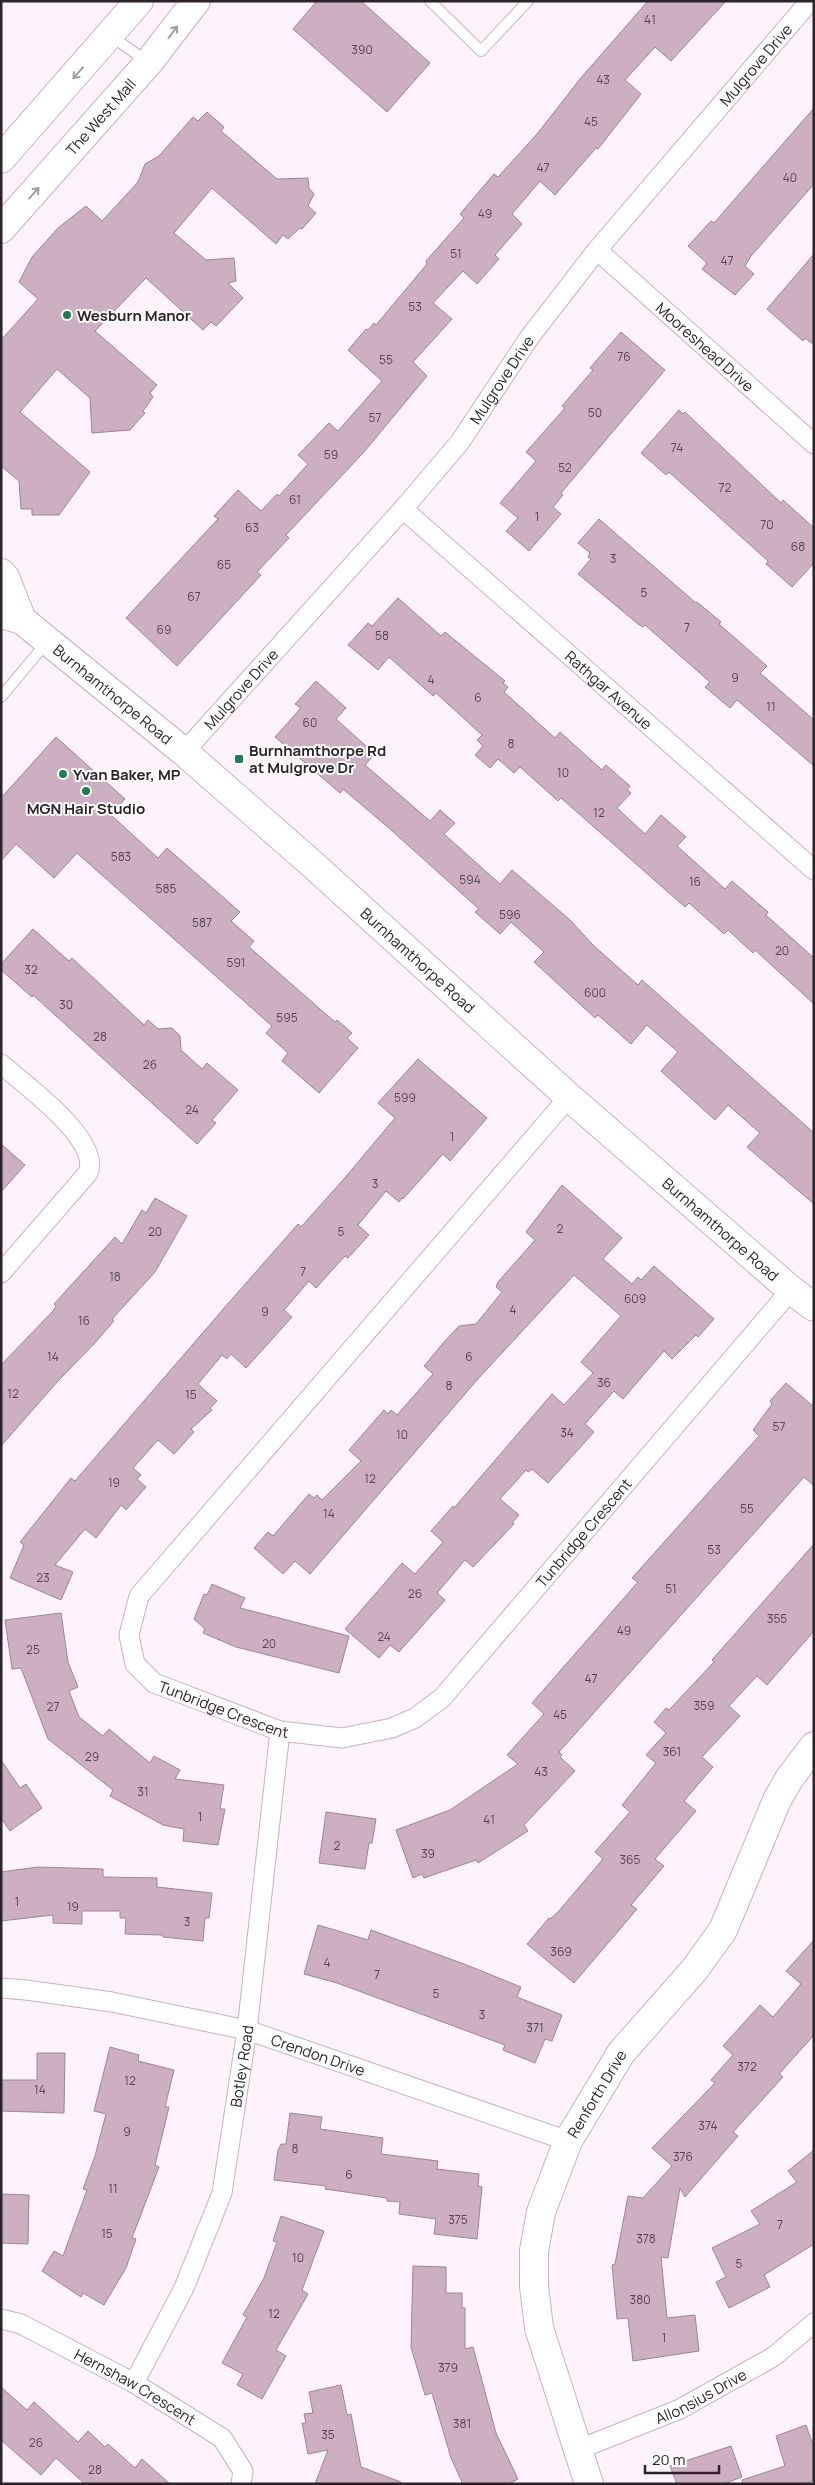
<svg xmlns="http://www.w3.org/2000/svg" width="815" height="2485" font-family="Manrope,sans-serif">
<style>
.building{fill:#ccb0c2;stroke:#9e8495}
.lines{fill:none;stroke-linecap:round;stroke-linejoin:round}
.lane-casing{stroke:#cbb0c1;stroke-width:12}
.street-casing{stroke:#cbb0c1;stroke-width:21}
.secondary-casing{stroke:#cbb0c1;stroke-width:30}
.lane{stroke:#fff;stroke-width:10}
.street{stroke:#fff;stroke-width:19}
.secondary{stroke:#fff;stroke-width:28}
.oneway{stroke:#a09c9f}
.poi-dot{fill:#1f7d53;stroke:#fff;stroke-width:2}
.labels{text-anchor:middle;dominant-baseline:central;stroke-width:4;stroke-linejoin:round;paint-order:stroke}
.number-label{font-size:12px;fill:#54464f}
.street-label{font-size:15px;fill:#2c2229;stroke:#fff}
.poi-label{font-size:15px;font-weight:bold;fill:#2c2229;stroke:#fff;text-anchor:start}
</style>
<rect width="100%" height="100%" fill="#fef3fa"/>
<!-- building -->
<g class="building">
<path d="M317 1H361L430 63 387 112 293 29Z"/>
<path d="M648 1H726L671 61 655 47 625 80 641 94 598 149 596 148 555 195 540 181 512 214 522 224 495 255 499 259 477 284 463 271 433 303 452 319 413 362 427 376 364 452 286 535 289 538 257 572 261 575 177 666 126 618 218 519 214 516 238 490 261 511 277 494 279 496 308 464 298 455 329 423 338 431 382 381 348 350 366 329 368 330 374 323 376 325 427 264 426 261 464 218 460 214 494 174 498 177 537 134 580 79Z"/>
<path d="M814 108V184L751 256 745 266 754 274 735 295 702 269 707 263 688 246 711 221 714 223Z"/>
<path d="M207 112 224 127 221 131 277 179 308 178 309 188 314 194 308 206 316 213 302 229 300 228 288 239 283 235 276 244 212 188 174 233 206 260 234 258 236 281 228 283 243 298 216 326 211 322 203 330 146 278 95 331 157 385 150 393 153 397 143 411 145 413 130 430 92 433 90 398 57 369 20 412 90 472 59 515H32V509H21L19 481 1 466V340L38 299 19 282 32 257 58 228 86 206 102 221 138 182 145 164 159 156 193 117 198 121Z"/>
<path d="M814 254V345L805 338 803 341 767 309Z"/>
<path d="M621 332 665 370 561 493 563 495 553 507 561 514 529 551 506 531 518 518 500 503 536 461 526 452 565 408 562 406 593 370 590 368Z"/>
<path d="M679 410 683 414 685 412 781 503 783 500 814 528V563L792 587 766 564 768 561 669 472 666 475 641 453Z"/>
<path d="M599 519 696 603 697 602 721 622 719 624 767 666 760 673 814 720V766L737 700 730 708 705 687 710 682 645 625 643 627 638 624 578 574 591 559 588 557 590 553 578 543Z"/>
<path d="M398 598 441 636 445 632 505 681 503 683 508 687 504 692 555 738 560 732 602 770 606 765 630 786 627 790 631 793 617 808 645 834 661 815 686 837 677 846 725 889 732 881 768 912 766 915 814 958V1004L755 950 753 953 728 930 724 934 689 903 685 907 561 798 558 801 520 767 514 773 498 759 490 768 475 755 483 746 477 740 482 735 436 693 433 696 389 657 378 670 348 645 368 623 372 626Z"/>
<path d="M316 681 346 708 336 719 375 754 365 765 430 821 440 810 455 823 444 834 500 884 512 870 570 920 593 945 638 985 642 980 814 1133V1204L747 1147 760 1133 728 1105 715 1120 661 1071 678 1052 647 1025 631 1044 598 1015 595 1018 534 962 544 952 511 922 500 934 475 912 479 909 390 829 343 789 340 793 275 737 301 708 295 704Z"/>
<path d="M56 737 125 799 111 815 158 858 167 848 240 912 231 921 254 941 249 947 335 1022 337 1020 352 1033 347 1038 358 1048 319 1093 282 1061 288 1053 266 1033 272 1026 77 853 54 878 16 844 1 861V798Z"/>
<path d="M33 929 69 961 72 958 144 1025 148 1020 158 1029 172 1028 180 1036 181 1050 202 1069 207 1063 238 1090 212 1120 216 1123 197 1144 33 995 32 997 1 970V964Z"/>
<path d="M418 1059 487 1118 450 1161 443 1154 403 1199 402 1198 399 1202 386 1191 358 1225 369 1235 348 1258 345 1256 316 1288 309 1281 284 1310 292 1317 246 1368 231 1354 227 1359 222 1355 198 1384 217 1401 210 1408 212 1410 191 1429 194 1432 174 1454 158 1440 133 1468 141 1475 137 1479 146 1487 126 1510 121 1505 96 1538 85 1529 55 1565 73 1572 61 1600 10 1578 24 1545 20 1542 71 1478 75 1481 225 1307 298 1224 301 1227 343 1180 395 1118 378 1103Z"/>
<path d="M1 1144 25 1165 1 1192Z"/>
<path d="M562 1185 622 1238 603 1259 632 1284 638 1277 641 1280 654 1266 714 1319 698 1337 696 1335 672 1359 664 1351 623 1399 614 1391 585 1424 594 1432 548 1483 532 1469 528 1472 526 1470 500 1499 519 1515 512 1523 514 1524 473 1567 465 1560 437 1593 445 1600 399 1652 390 1645 379 1658 345 1629 402 1563 415 1574 443 1542 431 1531 453 1506 454 1508 552 1394 564 1405 593 1373 581 1362 621 1316 574 1275 477 1380 310 1574 295 1561 283 1574 254 1548 268 1532 273 1536 309 1494 314 1498 317 1495 322 1500 361 1461 349 1450 384 1410 388 1414 391 1410 397 1415 433 1374 424 1366 444 1342 459 1326 476 1324 502 1292 496 1287 498 1282 535 1240 526 1232Z"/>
<path d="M155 1198 187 1216 155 1272 112 1319 114 1321 93 1345 58 1381 1 1446V1365L53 1311 56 1306 54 1304 115 1237 122 1244 142 1210 146 1213Z"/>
<path d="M786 1383 814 1407V1486L804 1477 559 1752 562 1755 560 1757 575 1771 524 1825 528 1831 478 1863 476 1860 424 1878 422 1874 413 1878 396 1830 450 1810 518 1764 507 1755 544 1714 532 1703 638 1582 632 1578 759 1436 753 1430 772 1404 770 1401Z"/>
<path d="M814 1544V1631L767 1685 757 1676 729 1706 740 1716 702 1757 713 1767 684 1801 696 1811 655 1859 664 1866 631 1905 637 1909 574 1983 527 1944 549 1918 550 1919 558 1912 603 1859 595 1852 630 1812 622 1805 656 1763 646 1755 666 1733 654 1722 666 1708 669 1710 714 1662 712 1660Z"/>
<path d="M212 1584 245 1598 240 1608 349 1636 339 1673 236 1647 203 1633 205 1629 194 1619 204 1594 207 1595Z"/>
<path d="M61 1613 68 1662 78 1687 69 1691 79 1717 103 1736 109 1729 150 1763 154 1756 180 1770 175 1779 224 1785 220 1809H225L218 1845 183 1841 184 1829 163 1825 110 1796 113 1790 48 1739 21 1668 12 1669 5 1620Z"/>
<path d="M1 1760 20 1788 26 1784 42 1808 10 1831 1 1818Z"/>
<path d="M326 1812 376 1819 372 1843H369L365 1869 319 1863Z"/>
<path d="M38 1867 103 1869V1877L157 1878V1887L212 1893 209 1918H205L203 1941 163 1937V1935L125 1934 126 1918H120V1911H82V1924L53 1923V1915L1 1921V1872Z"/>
<path d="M318 1925 368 1940 371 1930 464 1964 521 1987 517 1997 562 2015 552 2041 545 2039 535 2063 503 2050 505 2045 337 1983 304 1974Z"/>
<path d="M814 1940V2035L779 2074 783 2077 733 2132 738 2136 685 2197 680 2188 668 2258 661 2257 667 2318 695 2315 699 2351 633 2361 628 2318 617 2319 612 2265 615 2264 628 2196 643 2198 672 2166 652 2148 715 2083 711 2080 733 2055 723 2046 760 2005 773 2017 801 1984 786 1971Z"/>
<path d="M110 2047 139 2055 138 2061 174 2070 165 2107H169L155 2165 159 2167 132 2238 136 2239 126 2268 104 2305 83 2293 81 2297 42 2271 54 2251 63 2256 87 2190 83 2189 95 2156 106 2114 94 2111Z"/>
<path d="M37 2053H65L64 2113 1 2111V2080H37Z"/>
<path d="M290 2113 322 2117 320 2129 383 2138 381 2154 438 2161 437 2169 479 2174 478 2186 482 2187 477 2239 434 2234 436 2219 399 2214 400 2202 387 2201V2198L325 2189 326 2186 274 2180 278 2150 281 2144H286Z"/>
<path d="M814 2150V2244L764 2275 770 2287 729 2308 716 2282 726 2277 712 2248 760 2224 751 2211 797 2182 788 2171Z"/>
<path d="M1 2194 29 2195 28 2244 1 2243Z"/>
<path d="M281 2216 324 2231 302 2290 308 2294 276 2350 286 2356 262 2399 237 2385 243 2374 222 2363 247 2317 243 2315 264 2278 277 2242 273 2241Z"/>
<path d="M413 2266 446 2267V2293H462V2308H465V2349L473 2347 496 2433 518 2479 508 2484H463L451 2458 432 2393 425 2395 411 2347Z"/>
<path d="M341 2385 347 2415 351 2414 361 2467 401 2482 400 2484H315L328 2450 308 2454 302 2423H306L304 2414 313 2413 309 2392Z"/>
<path d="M1 2387 27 2410 34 2402 78 2442 88 2431 105 2447 108 2444 135 2468 142 2459 170 2484H85L56 2458 41 2475 1 2440Z"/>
<path d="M806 2425 814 2448V2480L804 2484H743L742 2480 785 2466 776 2436Z"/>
<path d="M731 2446 742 2477 723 2484H677L670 2466Z"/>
</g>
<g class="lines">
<defs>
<g id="lane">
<path d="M430 1 481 51 528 1"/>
<path d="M111 36 148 62"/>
<path d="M1 697 47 642"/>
</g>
<g id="street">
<path id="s1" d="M597 250 814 444"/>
<path id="s2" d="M403 509 814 870"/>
<path id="s3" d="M184 752 403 509 460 442 529 338 597 250 810 1"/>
<path d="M1 1064C24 1084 102 1140 88 1173L1 1273"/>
<path id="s4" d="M569 1097 139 1596 129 1635 135 1664 154 1683 280 1731 342 1738 392 1728 415 1718 442 1698 791 1290"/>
<path id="s5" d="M1 1988 26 1990 112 2002 247 2030 568 2141"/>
<path id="s6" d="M1 2319 21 2324 134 2383 222 2438 243 2471 241 2484"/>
<path id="s7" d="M134 2383 184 2288 222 2193 247 2030 280 1731"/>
<path id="s8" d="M577 2450 680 2409 773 2357 814 2323"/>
</g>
<g id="secondary">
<path d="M1 159 139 1"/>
<path id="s9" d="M1 229 149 62 196 1"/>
<path d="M1 573 5 577 22 620"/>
<path id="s10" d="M1 614 22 620 184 752 311 863 569 1097 791 1290 814 1307"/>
<path id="s11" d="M589 2484 539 2328 534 2286V2251L541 2212 568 2141 621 2053 695 1969 723 1930 777 1800 789 1779 814 1746"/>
</g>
</defs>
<!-- lane casing -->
<use href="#lane" class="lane-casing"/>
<!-- street casing -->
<use href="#street" class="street-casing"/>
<!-- secondary casing -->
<use href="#secondary" class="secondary-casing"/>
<!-- lane -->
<use href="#lane" class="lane"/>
<!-- street -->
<use href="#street" class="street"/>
<!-- secondary -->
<use href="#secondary" class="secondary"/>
</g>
<!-- one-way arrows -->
<defs><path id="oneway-shaft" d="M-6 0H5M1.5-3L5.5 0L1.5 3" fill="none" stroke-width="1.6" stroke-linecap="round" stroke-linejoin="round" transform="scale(1.25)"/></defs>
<g class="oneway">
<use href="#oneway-shaft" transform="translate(173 32) rotate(-53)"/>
<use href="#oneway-shaft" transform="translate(78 73) rotate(131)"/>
<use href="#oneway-shaft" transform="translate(34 193) rotate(-48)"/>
</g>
<!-- markers -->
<g class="poi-dot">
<circle cx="67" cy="315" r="5"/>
<rect x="234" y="754" width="10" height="10" rx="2.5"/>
<circle cx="63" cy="774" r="5"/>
<circle cx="86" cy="791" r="5"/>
</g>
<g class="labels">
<!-- number labels -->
<g class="number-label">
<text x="650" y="19">41</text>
<text x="362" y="49">390</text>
<text x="603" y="79">43</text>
<text x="591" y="121">45</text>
<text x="543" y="167">47</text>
<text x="790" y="177">40</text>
<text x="485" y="213">49</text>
<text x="456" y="253">51</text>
<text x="727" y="260">47</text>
<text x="415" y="306">53</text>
<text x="624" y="356">76</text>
<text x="386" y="359">55</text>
<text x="595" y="412">50</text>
<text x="375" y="417">57</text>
<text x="677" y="447">74</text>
<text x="331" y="454">59</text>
<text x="565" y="467">52</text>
<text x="725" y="487">72</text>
<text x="295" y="499">61</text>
<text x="537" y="516">1</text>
<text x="767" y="524">70</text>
<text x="252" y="527">63</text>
<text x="798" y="546">68</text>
<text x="613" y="558">3</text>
<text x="224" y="564">65</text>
<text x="644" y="592">5</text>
<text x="194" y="596">67</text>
<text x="687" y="627">7</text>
<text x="164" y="629">69</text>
<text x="382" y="635">58</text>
<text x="735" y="677">9</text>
<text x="431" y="679">4</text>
<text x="478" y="697">6</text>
<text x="771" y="706">11</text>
<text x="310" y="722">60</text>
<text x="511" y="743">8</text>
<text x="563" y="772">10</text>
<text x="599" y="812">12</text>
<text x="121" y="856">583</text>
<text x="470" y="879">594</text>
<text x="695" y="881">16</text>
<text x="166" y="888">585</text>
<text x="510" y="914">596</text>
<text x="202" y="922">587</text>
<text x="782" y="950">20</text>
<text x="236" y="962">591</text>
<text x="31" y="969">32</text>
<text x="595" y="992">600</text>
<text x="66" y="1004">30</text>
<text x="287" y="1017">595</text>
<text x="100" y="1036">28</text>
<text x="150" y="1064">26</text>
<text x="405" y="1097">599</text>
<text x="192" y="1109">24</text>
<text x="452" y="1136">1</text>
<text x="375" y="1183">3</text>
<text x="560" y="1228">2</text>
<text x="155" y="1231">20</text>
<text x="341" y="1231">5</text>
<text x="303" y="1271">7</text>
<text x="115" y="1276">18</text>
<text x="635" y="1298">609</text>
<text x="513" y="1309">4</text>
<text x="265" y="1311">9</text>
<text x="84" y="1320">16</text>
<text x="53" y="1356">14</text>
<text x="469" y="1356">6</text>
<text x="604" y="1382">36</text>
<text x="449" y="1385">8</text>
<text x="13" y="1393">12</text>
<text x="191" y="1394">15</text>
<text x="779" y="1426">57</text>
<text x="567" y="1432">34</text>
<text x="402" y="1434">10</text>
<text x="370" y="1478">12</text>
<text x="114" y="1482">19</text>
<text x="747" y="1508">55</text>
<text x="329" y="1513">14</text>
<text x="714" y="1549">53</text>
<text x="43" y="1577">23</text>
<text x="671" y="1588">51</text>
<text x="415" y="1593">26</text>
<text x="777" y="1618">355</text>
<text x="624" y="1630">49</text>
<text x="384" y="1636">24</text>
<text x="269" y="1643">20</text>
<text x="33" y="1649">25</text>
<text x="591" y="1678">47</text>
<text x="704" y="1705">359</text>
<text x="53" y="1706">27</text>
<text x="560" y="1714">45</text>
<text x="672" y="1751">361</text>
<text x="92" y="1756">29</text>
<text x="541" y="1771">43</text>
<text x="143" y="1791">31</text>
<text x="200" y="1816">1</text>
<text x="489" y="1819">41</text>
<text x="337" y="1845">2</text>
<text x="428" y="1853">39</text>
<text x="630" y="1859">365</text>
<text x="17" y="1901">1</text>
<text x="73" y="1906">19</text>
<text x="187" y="1921">3</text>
<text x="561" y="1951">369</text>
<text x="327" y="1962">4</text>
<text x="377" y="1974">7</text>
<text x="436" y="1993">5</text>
<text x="482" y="2014">3</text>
<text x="535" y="2027">371</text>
<text x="747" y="2066">372</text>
<text x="130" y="2080">12</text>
<text x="40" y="2089">14</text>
<text x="708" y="2125">374</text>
<text x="127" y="2131">9</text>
<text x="295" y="2148">8</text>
<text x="683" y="2156">376</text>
<text x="349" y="2174">6</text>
<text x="113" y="2188">11</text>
<text x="458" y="2219">375</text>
<text x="780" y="2224">7</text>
<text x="107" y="2233">15</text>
<text x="646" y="2238">378</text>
<text x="298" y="2257">10</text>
<text x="739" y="2263">5</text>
<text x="640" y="2299">380</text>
<text x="274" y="2313">12</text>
<text x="664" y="2337">1</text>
<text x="448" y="2367">379</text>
<text x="462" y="2423">381</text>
<text x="328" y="2434">35</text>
<text x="36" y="2442">26</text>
<text x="95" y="2469">28</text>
</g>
<!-- street labels -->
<g class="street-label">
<text stroke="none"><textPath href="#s3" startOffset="895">Mulgrove Drive</textPath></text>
<text stroke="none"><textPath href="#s9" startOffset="150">The West Mall</textPath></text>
<text stroke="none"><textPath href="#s1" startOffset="145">Mooreshead Drive</textPath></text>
<text stroke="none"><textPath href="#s3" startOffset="490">Mulgrove Drive</textPath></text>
<text stroke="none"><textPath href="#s3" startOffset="85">Mulgrove Drive</textPath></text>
<text stroke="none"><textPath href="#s2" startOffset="274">Rathgar Avenue</textPath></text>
<text stroke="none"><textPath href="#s10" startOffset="139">Burnhamthorpe Road</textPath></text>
<text stroke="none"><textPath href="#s10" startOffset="544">Burnhamthorpe Road</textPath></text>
<text stroke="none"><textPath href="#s10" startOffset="949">Burnhamthorpe Road</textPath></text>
<text stroke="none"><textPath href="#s4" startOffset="1280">Tunbridge Crescent</textPath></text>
<text stroke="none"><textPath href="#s4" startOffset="830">Tunbridge Crescent</textPath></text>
<text stroke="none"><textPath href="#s5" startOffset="325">Crendon Drive</textPath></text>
<text stroke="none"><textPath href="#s7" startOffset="338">Botley Road</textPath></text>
<text stroke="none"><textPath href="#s11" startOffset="412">Renforth Drive</textPath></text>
<text stroke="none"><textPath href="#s6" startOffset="151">Hernshaw Crescent</textPath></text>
<text stroke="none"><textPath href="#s8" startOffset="135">Allonsius Drive</textPath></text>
</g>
<!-- poi labels -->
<g class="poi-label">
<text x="77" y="315">Wesburn Manor</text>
<text x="249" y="750">Burnhamthorpe Rd<tspan x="249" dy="17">at Mulgrove Dr</tspan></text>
<text x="73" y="774">Yvan Baker, MP</text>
<text x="86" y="808" text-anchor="middle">MGN Hair Studio</text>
</g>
</g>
<!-- border -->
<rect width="815" height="2485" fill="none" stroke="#2c2229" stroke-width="5"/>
<!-- scale -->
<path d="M645 2465v8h74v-8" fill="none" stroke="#2c2229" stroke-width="2.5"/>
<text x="652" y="2465" font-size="15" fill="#2c2229" stroke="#ffffff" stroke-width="4" paint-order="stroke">20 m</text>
</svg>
